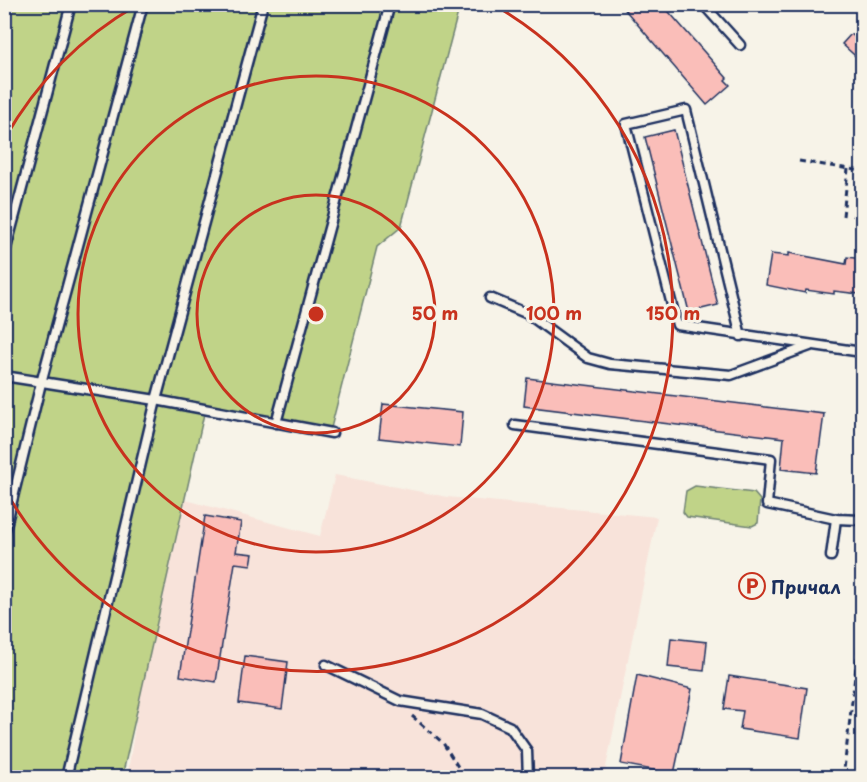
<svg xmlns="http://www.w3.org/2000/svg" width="867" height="782" font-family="'Playpen Sans',sans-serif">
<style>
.built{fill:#f8e3da}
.green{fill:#c0d388;stroke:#6e8173;stroke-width:1.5}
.building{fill:#fabeb9;stroke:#1b2f5e;stroke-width:1.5}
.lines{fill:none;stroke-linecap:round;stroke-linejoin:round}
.service-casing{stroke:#1b2f5e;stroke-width:13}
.path{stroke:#1b2f5e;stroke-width:3;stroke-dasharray:6 4.5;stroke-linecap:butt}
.service{stroke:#f7f3e8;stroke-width:8}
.ring{fill:none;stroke:#c8321e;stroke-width:3}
.labels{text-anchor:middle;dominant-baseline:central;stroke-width:6;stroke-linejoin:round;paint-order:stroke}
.poi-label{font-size:18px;font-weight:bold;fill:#1b2f5e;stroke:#f7f3e8;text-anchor:start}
.centre{fill:#c8321e;stroke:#f7f3e8;stroke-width:3}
.ring-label{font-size:18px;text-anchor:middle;font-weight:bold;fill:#c8321e;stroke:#f7f3e8;stroke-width:6;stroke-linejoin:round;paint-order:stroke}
</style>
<rect width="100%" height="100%" fill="#f7f3e8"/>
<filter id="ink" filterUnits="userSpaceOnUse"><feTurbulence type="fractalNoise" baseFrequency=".0167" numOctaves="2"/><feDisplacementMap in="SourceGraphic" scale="12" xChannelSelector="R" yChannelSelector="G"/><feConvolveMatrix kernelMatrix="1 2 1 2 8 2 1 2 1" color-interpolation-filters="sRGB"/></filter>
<g filter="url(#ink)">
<!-- built -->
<path class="built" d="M335 475 447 497 657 517 604 777 127 778 171 496 320 536Z"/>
<!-- green -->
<g class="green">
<path d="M5 5H460L401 227 377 247 331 428 206 405 122 777 5 778Z"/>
<path d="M695 486 754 493 760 500 758 523 752 526 687 517 683 512 686 491Z"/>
</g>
<!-- building -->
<g class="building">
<path d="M620 4H662L727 78 725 80 730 85 707 105Z"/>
<path d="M851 34 862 43V62L842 44Z"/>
<path d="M674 130 718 305 689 312 645 137Z"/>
<path d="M789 253 846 264 847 257 862 259V298L859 297V294L834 291V294L806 290 805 293 766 285 771 254 789 256Z"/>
<path d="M527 378 824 414 816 473 781 469 784 438 524 406Z"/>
<path d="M383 404 463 412 460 447 379 438Z"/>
<path d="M205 516 241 522 236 552 253 554 251 565 235 563 216 682 180 676Z"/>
<path d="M671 638 707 642 704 671 668 667Z"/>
<path d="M245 656 288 662 282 709 239 703Z"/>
<path d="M637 675 692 689 674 774 621 764Z"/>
<path d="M729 676 807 688 800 738 740 729 743 711 724 709Z"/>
</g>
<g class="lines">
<defs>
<g id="service">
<path d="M703 4 740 45"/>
<path d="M4 256 71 4"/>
<path d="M490 298 528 314 588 358 610 364 731 375 810 346"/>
<path d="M741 336 686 110 626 124 677 325 862 352"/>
<path d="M4 376 156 400 332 433"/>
<path d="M276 423 390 4"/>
<path d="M515 425 771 459 767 504 836 519 862 520"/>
<path d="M4 534 41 383 143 4"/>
<path d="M831 556 836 519"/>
<path d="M326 665 400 701 482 714 510 727 527 751 528 778"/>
<path d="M66 778 156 400 263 4"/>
</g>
</defs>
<!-- service casing -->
<use href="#service" class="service-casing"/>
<!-- path -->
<g class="path">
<path d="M799 161 862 171"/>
<path d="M843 216 848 169"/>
<path d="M854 217 861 171"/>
<path d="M412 716 443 743 465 778"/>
<path d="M843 778 862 616"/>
</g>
<!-- service -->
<use href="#service" class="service"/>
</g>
</g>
<!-- distance rings -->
<g class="ring">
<circle cx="316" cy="314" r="119"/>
<circle cx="316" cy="314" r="238"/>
<path d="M5 138A357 357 0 0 1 137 5M494 5A357 357 0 1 1 5 490"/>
</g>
<!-- icons -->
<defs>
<symbol id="parking-ring" viewBox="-11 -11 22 22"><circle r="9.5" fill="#f7f3e8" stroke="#c8321e" stroke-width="1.5"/><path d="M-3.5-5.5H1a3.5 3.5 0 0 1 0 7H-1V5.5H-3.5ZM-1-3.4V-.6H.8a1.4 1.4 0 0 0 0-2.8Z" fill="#c8321e"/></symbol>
</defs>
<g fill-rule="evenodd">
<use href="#parking-ring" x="737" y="571" width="30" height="30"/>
</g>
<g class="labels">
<!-- poi labels -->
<g class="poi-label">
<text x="771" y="586">Причал</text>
</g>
</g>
<circle cx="316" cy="314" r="9" class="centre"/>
<g class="ring-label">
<text x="435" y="320">50 m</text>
<text x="554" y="320">100 m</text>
<text x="673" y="320">150 m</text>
</g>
<!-- margin -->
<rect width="867" height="782" fill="none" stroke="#f7f3e8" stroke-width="24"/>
<rect x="12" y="12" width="843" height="758" fill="none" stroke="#1b2f5e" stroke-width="2" filter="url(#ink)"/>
</svg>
